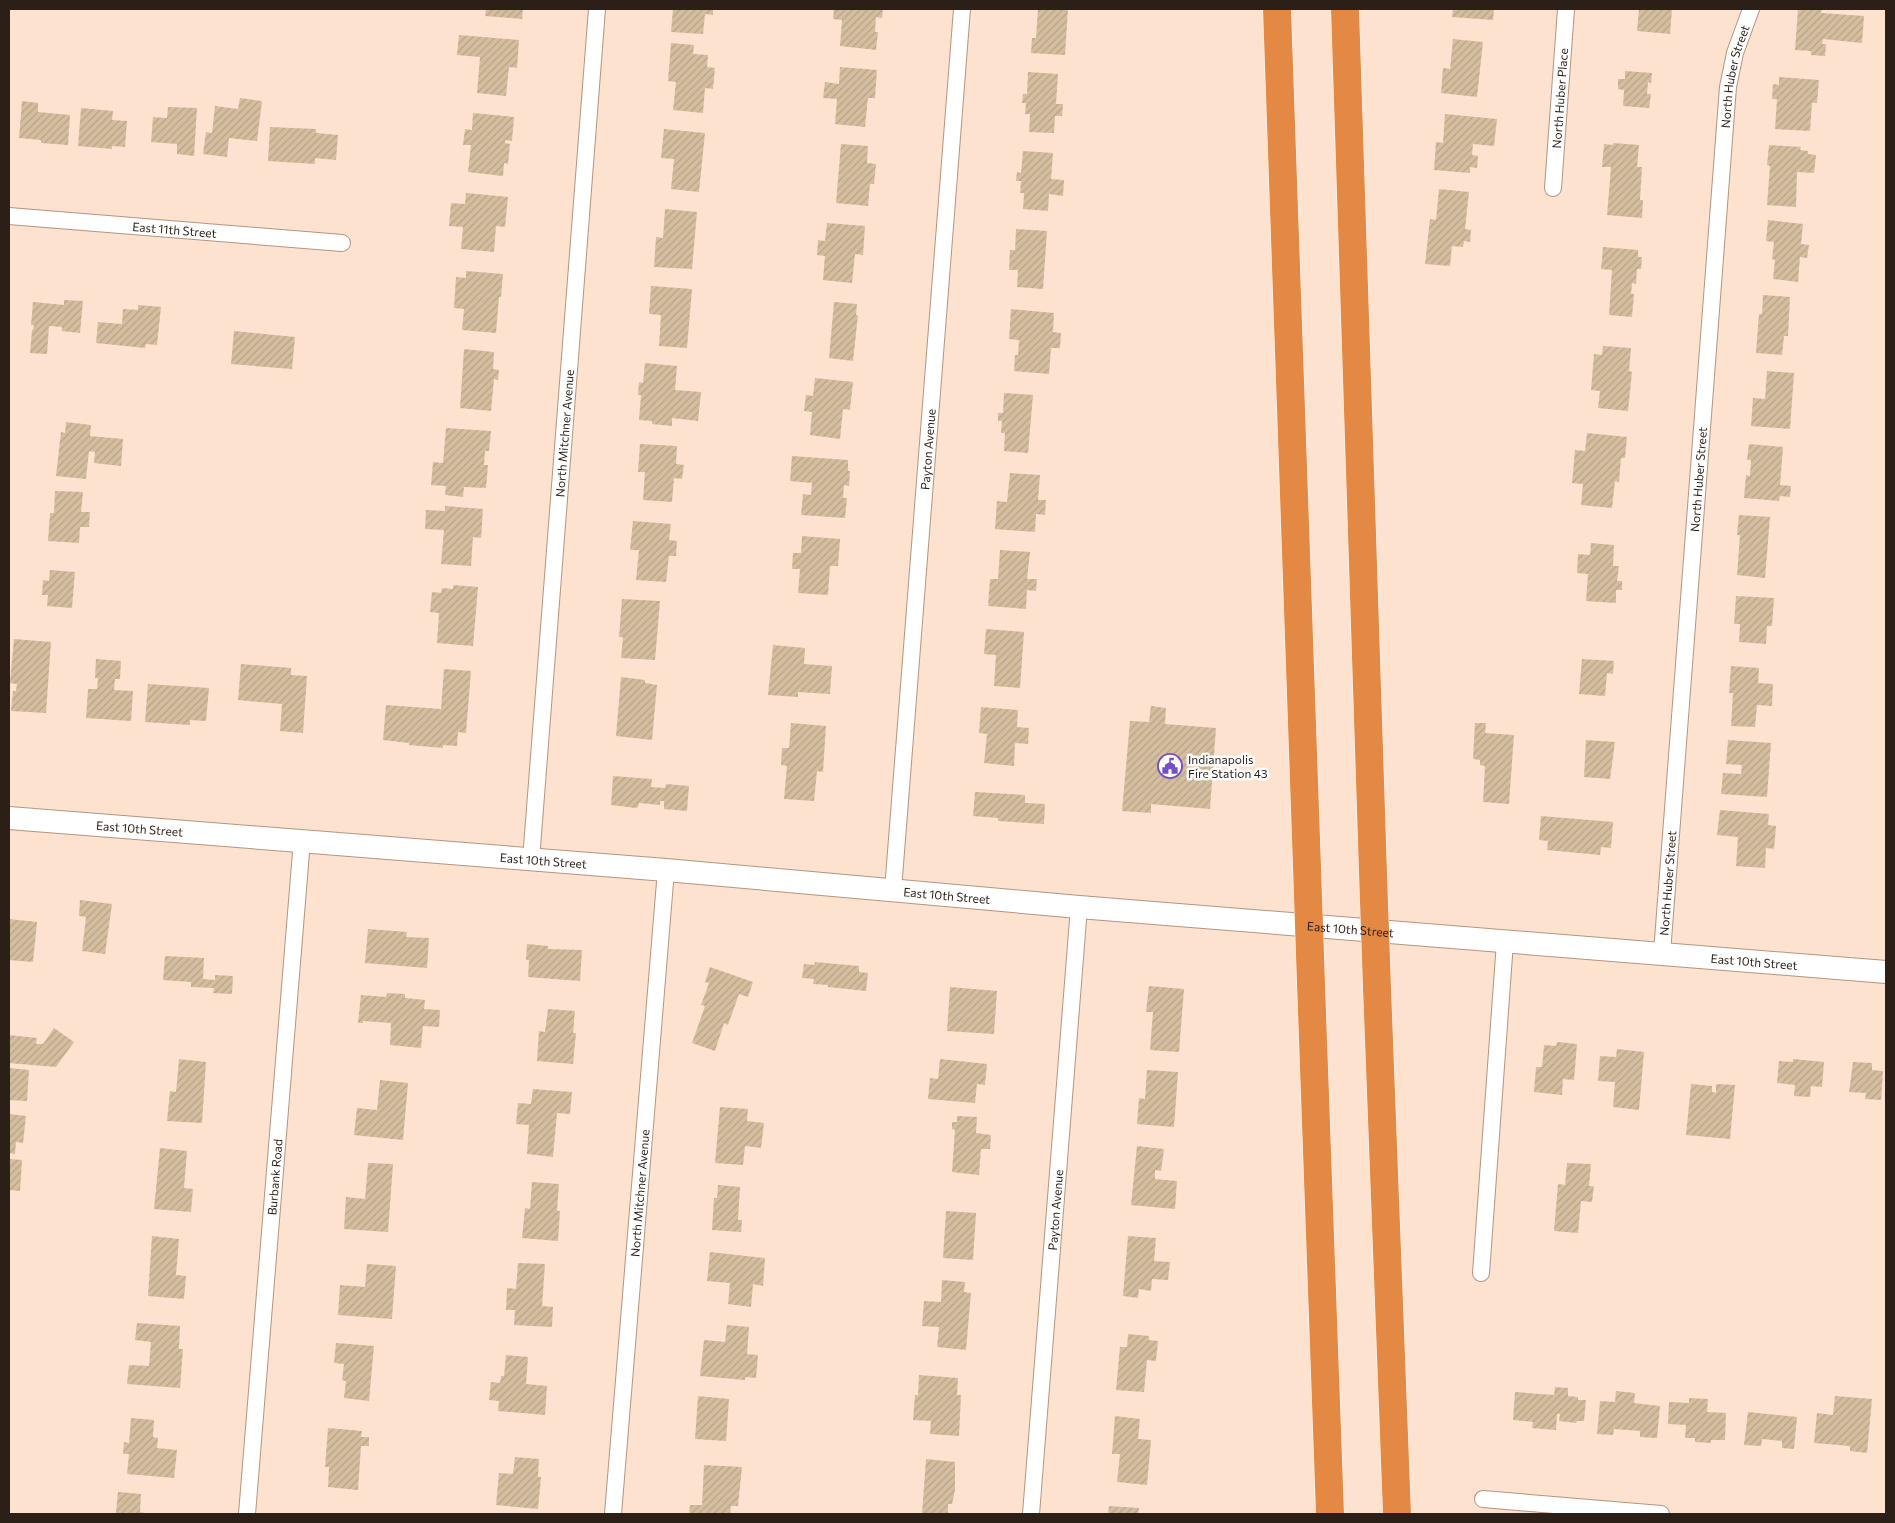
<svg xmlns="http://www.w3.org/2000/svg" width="1895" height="1523" font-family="Commissioner,sans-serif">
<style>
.building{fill:url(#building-hatch)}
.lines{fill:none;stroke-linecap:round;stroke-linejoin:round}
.minor-casing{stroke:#b4947f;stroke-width:18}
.secondary-casing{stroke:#b4947f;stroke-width:24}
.motorway-casing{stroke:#fff;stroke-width:29}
.minor{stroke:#fff;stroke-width:16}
.secondary{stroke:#fff;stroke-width:22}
.motorway{stroke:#e48943;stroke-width:28}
.motorway-bridge-casing{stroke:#fff;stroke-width:29;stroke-linecap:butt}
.motorway-bridge{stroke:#e48943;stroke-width:28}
.labels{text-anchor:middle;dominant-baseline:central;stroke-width:5;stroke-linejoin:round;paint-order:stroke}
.street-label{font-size:12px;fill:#2b1f17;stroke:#fff}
.poi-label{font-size:12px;fill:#2b1f17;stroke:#fff;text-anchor:start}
</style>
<defs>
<pattern id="building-hatch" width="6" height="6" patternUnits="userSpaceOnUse" patternTransform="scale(1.25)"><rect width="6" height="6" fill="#d4be9f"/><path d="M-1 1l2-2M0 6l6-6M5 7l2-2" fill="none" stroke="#b6a388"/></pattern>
</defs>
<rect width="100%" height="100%" fill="#fee2d0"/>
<!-- building -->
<g class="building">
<path d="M486 9H523L522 19 485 16Z"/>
<path d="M673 9H713V15L705 14 703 34 671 32Z"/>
<path d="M834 9H883L882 18 876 17 875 32H878L876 50 840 46 842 20 833 19Z"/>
<path d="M1038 9H1068L1065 55 1031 53 1032 38H1036Z"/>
<path d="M1453 9H1494L1493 20 1452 17Z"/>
<path d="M1639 9H1672L1670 34 1637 31Z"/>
<path d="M1798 9H1822L1821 13 1864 16 1862 43 1823 39 1822 44H1826L1825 56 1811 55V51L1795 50Z"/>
<path d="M459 35 519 40 517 68 509 67 506 96 477 93 480 57 457 55Z"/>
<path d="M1453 39 1483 42 1477 97 1441 93 1443 68 1450 69Z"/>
<path d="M671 43 694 45 693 54 708 55 707 67 715 68 713 89 705 88 703 113 673 110 676 82 668 81Z"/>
<path d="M840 67 877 70 875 98H868L865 127 835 124 837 99 823 98 825 82 839 84Z"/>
<path d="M1625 71 1652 73 1651 83 1648 82 1647 94H1651L1649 108 1623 106 1624 90 1618 89V79H1625Z"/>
<path d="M1028 72 1058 74 1056 104H1063L1062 116H1055L1054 133 1029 132 1030 114H1025L1026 103H1022L1023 94H1027Z"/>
<path d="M1779 77 1819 80 1817 103H1812L1810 131 1775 129 1777 99H1772L1773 84 1779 85Z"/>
<path d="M240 98 262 101 257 141 229 138 227 157 203 154 206 132 212 133 215 106 238 109Z"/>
<path d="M22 101 38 103V112L70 115 68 145 41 143V140L19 138Z"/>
<path d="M168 107 197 108 194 156 177 154V144L151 142 153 117 167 118Z"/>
<path d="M81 108 113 111 112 120 127 121 125 147 112 146V149L78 146Z"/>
<path d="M473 113 514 117 512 141 505 140V143L510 144 508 164 504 163 503 176 468 172 471 145H463L465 129 472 130Z"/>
<path d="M1445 114 1497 119 1494 146 1473 144 1472 155 1478 156 1477 168 1470 167V173L1434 170 1436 142 1443 143Z"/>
<path d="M270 127 316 129V133L338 135 336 160 315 158V164L268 161Z"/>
<path d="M664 129 705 133 699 192 671 189 674 159 661 158Z"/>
<path d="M1613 143 1639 145 1637 167H1642L1640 200H1643L1642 218 1607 215 1611 167H1602L1604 144 1613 145Z"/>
<path d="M841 144 868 146 867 163 876 164 874 184H870L868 206 836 203Z"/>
<path d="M1769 145 1801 147 1800 150 1808 151V154L1816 155 1814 173 1797 172 1796 207 1767 205 1770 166 1767 165Z"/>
<path d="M1023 151 1053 153 1051 179 1064 180 1063 196 1049 194 1048 211 1023 209 1024 193H1020L1021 181H1016L1017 172 1021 173Z"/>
<path d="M1439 189 1469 192 1465 229 1471 230 1470 242 1464 241 1463 247 1452 246 1450 266 1425 264 1430 219 1436 220Z"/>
<path d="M466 193 508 197 505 227 496 226 494 252 461 249 463 227 449 226 451 203 465 204Z"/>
<path d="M665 209 697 212 692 269 654 267 656 237 663 238Z"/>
<path d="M1768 220 1803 224 1801 244 1809 245 1807 258 1800 257 1798 282 1773 279 1775 260 1772 259 1774 242 1766 241Z"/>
<path d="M827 223 865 226 863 255 855 254 852 283 823 280 825 256 817 255 818 240 825 241Z"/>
<path d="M1016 229 1047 231 1043 289 1017 287 1018 270H1009L1010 250H1015Z"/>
<path d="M1603 247 1638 250V257H1642L1641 269H1637L1636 284 1632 283 1631 294H1634L1632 317 1609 315 1612 270 1601 269Z"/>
<path d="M466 271 503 274 501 297H499L496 333 462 330 464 309 454 308 456 277 466 278Z"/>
<path d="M651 286 692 289 687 348 659 346 661 315 649 314Z"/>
<path d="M1763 295 1790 297 1788 336H1784L1782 355 1756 353 1759 314H1762Z"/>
<path d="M64 300 83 301 80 333 62 331V327L49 326 47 354 30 353 32 330H33L34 325H31L33 302 64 305Z"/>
<path d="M834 302 857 304 856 315H858L853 361 829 358Z"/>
<path d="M138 305 161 307 157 345 146 344 145 348 96 343 98 322 122 324 123 309 138 310Z"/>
<path d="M1011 309 1054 313 1053 332 1061 333 1060 348H1051L1049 374 1014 371 1015 355H1018L1019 340 1009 339Z"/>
<path d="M234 331 295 337 292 369 231 364Z"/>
<path d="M1603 346 1631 348 1629 371 1632 372 1628 411 1598 408 1600 391 1591 390 1594 354 1602 355Z"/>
<path d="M464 349 494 352 493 369 499 370 498 380 494 379 491 411 460 408Z"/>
<path d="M645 363 677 366 675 390 701 392 698 421 672 418V426L652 424V421L639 420 641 395H638L639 382 643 383Z"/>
<path d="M1767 371 1794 373 1790 429 1751 426 1753 398 1765 399Z"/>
<path d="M815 378 853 382 850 410 843 409 840 439 810 435 812 412 804 411 806 395 813 396Z"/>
<path d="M1004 393 1033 395 1028 453 1004 451 1005 433H1001L1002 421H998V413H1003Z"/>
<path d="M66 422 91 425 90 436 123 439 121 466 94 463 95 452 89 451 86 479 56 476 61 432 65 433Z"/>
<path d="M446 428 491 431 489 451H485L484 465H488L486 488 464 487 463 497 445 495 446 486 431 485 433 462 443 463Z"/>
<path d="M1587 433 1627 437 1625 458H1621L1619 482 1615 481 1612 508 1581 505 1583 484 1572 483 1575 450 1585 451Z"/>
<path d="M640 444 677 446 676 464 684 465 682 479 674 478 672 502 643 500 645 472H638Z"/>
<path d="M1749 444 1783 447 1780 485 1791 486 1790 497 1780 496 1779 501 1744 498 1746 475 1750 476 1751 460H1747Z"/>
<path d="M792 456 848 460V471H850L849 486 844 485 843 498H847L845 518 801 515 803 494 811 495 812 483 790 481Z"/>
<path d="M1010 473 1040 475 1038 500H1046L1045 515 1036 514 1035 532 995 529 997 501 1007 502Z"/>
<path d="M55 491 83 492 81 512H90L89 527H80L79 543 48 541 50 513H54Z"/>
<path d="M445 506 483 509 481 538 473 537 471 566 441 564 444 530 425 529 426 510 445 511Z"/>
<path d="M1739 515 1770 517 1765 578 1737 575 1740 535H1737Z"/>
<path d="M633 521 671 524 669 540 677 541 676 556H669L666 582 636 580 639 550H630Z"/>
<path d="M802 536 840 539 838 566H830L828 595 798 593 800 569H792L793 553H801Z"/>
<path d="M1591 543 1614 545 1613 566H1619L1617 581H1622V590H1616V603L1586 601 1588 574 1577 573 1578 554 1590 555Z"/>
<path d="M1000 550 1030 552 1027 579H1037L1036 591 1027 590 1026 609 988 606 990 579H998Z"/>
<path d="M50 570 75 572 72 608 47 606 48 595H42L43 580 49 581Z"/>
<path d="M453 585 478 587 473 646 437 643 439 613 430 612 432 592 441 593 442 588 453 589Z"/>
<path d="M1736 596 1774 598 1772 626H1767L1766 644 1739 642 1740 624H1734Z"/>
<path d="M622 599 660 601 655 660 621 658 623 637H619Z"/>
<path d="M986 629 1024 632 1020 688 994 686 996 655 984 654Z"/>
<path d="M14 639 51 642 46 713 11 711 13 691H16L17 684 10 683Z"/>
<path d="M773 645 805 648 804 664 832 666 830 694 798 692V697L768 695Z"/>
<path d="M96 659 121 661 120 679H115L114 690 133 691 131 721 86 718 88 689H97L98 678H95Z"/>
<path d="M1582 659 1614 661 1613 674 1607 673 1605 696 1579 694Z"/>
<path d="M241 664 291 668V675L307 676 303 733 280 731 282 704 238 700Z"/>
<path d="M1731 666 1759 668 1758 683 1773 684 1772 706 1757 705 1755 727 1731 726 1733 693H1729Z"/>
<path d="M444 669 471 671 466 733 458 732 457 746 443 745V748L409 745V743L383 740 386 705 441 709Z"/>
<path d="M621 677 645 680V683L657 685 652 740 616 736Z"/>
<path d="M148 684 209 688 206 721 190 720V725L145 722Z"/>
<path d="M1151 706 1166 708 1165 724 1216 728 1210 809 1151 804V813L1122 811 1130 721 1149 722Z"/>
<path d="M981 707 1018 710 1017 727 1029 728 1028 744 1015 743 1014 766 984 763 987 734 979 733Z"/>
<path d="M791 723 826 726 823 772 817 771 814 801 784 799 787 766 781 765 782 748H789Z"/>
<path d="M1475 723H1486L1485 733 1514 735 1509 804 1483 802 1485 766 1480 765V760L1473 759Z"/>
<path d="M1586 740 1615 742 1610 779 1584 777Z"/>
<path d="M1728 740 1771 743 1767 797 1721 794 1723 773 1741 774 1742 765 1726 764Z"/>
<path d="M613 776 652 779 651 787 665 788 666 784 689 786 687 811 664 809V801H660V805L639 803 638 807 636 808 611 805Z"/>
<path d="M975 792 1025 795V803L1045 804 1044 824 998 821V818L973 816Z"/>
<path d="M1720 810 1769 814 1768 825 1776 826 1774 849 1766 848 1765 868 1736 866 1738 837 1717 835Z"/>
<path d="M1541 816 1613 822 1611 848 1601 847 1600 855 1547 850 1548 841 1539 840Z"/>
<path d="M80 900 112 904 105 954 82 951 86 917 79 916Z"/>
<path d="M9 919 37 922 33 962 9 960Z"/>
<path d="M368 929 407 932 406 937 429 938 427 968 365 963Z"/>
<path d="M527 944 548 946V949L582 950 580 981 528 977 529 960H526Z"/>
<path d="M165 956 204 958 203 979 215 980V975L233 976 232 994 213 993 214 988 191 987V982L163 980Z"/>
<path d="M815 962 859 966V972L868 973 866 991 828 987V985L813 984 814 979 802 978 804 964 814 965Z"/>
<path d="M710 967 753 982 748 997 739 994 728 1025 724 1023 715 1051 692 1043 705 1006 701 1005 709 983 705 982Z"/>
<path d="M1149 986 1184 989 1179 1052 1150 1050 1153 1012H1146Z"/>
<path d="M950 987 997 991 994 1034 947 1031Z"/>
<path d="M387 993 405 994V998L425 1000 424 1009 440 1010 439 1027 423 1026 421 1048 390 1045 391 1023 363 1021V1023H358L361 995 386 997Z"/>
<path d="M548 1009 575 1011 573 1033H576L573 1064 537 1061 539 1031 545 1032Z"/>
<path d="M54 1028 74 1042 56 1067 9 1063V1035L37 1038 36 1044H43Z"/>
<path d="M1557 1042 1577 1044 1574 1080 1563 1079 1562 1095 1534 1092 1536 1067H1542L1544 1045 1556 1046Z"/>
<path d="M1617 1049 1644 1052 1639 1110 1613 1107 1615 1082 1598 1081 1600 1056 1616 1057Z"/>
<path d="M179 1059 206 1062 202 1123 167 1121 170 1091 176 1092Z"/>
<path d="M940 1059 987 1064 985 1085 977 1084 975 1103 928 1099 930 1078 938 1079Z"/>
<path d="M1793 1059 1824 1062 1822 1087 1811 1086 1810 1097 1794 1096 1795 1085 1777 1083 1779 1061 1793 1062Z"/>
<path d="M1853 1062 1872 1063V1070L1883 1071 1881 1100 1865 1099 1866 1093 1849 1092Z"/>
<path d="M9 1068 29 1070 27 1101 9 1100Z"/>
<path d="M1147 1070 1178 1072 1174 1127 1137 1124 1139 1098 1145 1099Z"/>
<path d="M380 1080 408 1083 403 1140 354 1135 357 1108 377 1110Z"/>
<path d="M1691 1084 1712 1086V1092L1716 1093V1084L1735 1085 1730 1139 1686 1135Z"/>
<path d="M533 1089 572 1092 570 1114 557 1113 553 1157 527 1154 529 1125 516 1124 518 1103 531 1104Z"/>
<path d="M720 1107 748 1109 747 1121 764 1123 761 1148 745 1146 743 1165 715 1163Z"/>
<path d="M9 1114 26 1116 23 1143 16 1142 15 1154 9 1153Z"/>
<path d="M957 1116 977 1117 976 1133 991 1135 990 1149H981L979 1175 952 1172 955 1130 952 1129V1122H957Z"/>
<path d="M1137 1146 1164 1149 1161 1171 1155 1170V1179L1177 1181 1175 1209 1131 1205Z"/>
<path d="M160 1148 187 1151 184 1188 193 1189 191 1212 154 1209Z"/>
<path d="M9 1159 22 1160 20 1191 9 1190Z"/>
<path d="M368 1163 393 1164 388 1232 344 1229 346 1197 365 1199Z"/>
<path d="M1567 1163 1591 1164 1589 1186H1594L1592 1202 1581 1201 1578 1233 1554 1231 1558 1184 1565 1185Z"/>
<path d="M532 1182 559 1184 557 1211H560L558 1241 522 1238 525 1208 530 1209Z"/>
<path d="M718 1185 740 1187 738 1220H742L741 1232 712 1230 714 1198H717Z"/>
<path d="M946 1211 976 1213 973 1260 943 1258Z"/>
<path d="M152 1236 179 1239 176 1275 186 1276 184 1299 148 1296Z"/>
<path d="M1128 1236 1156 1238 1154 1261 1170 1262 1168 1280 1152 1279 1151 1291 1139 1289 1138 1298 1123 1296Z"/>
<path d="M710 1252 765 1258 763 1286 753 1284 751 1307 728 1304 730 1283 707 1281Z"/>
<path d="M518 1263 545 1264 542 1306 553 1307 552 1327 514 1325 515 1310H506L507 1288 516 1289Z"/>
<path d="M367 1264 396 1266 392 1319 338 1315 340 1285 365 1287Z"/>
<path d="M942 1280 965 1282 964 1292 971 1293 966 1350 937 1347 939 1327 922 1326 924 1301 941 1302Z"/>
<path d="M137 1323 180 1326 179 1349H183L180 1388 127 1384 129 1365 149 1366 151 1342 135 1340Z"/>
<path d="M727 1325 749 1327 747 1354 758 1355 756 1378 745 1377V1380L700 1376 704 1340 725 1342Z"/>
<path d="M1128 1334 1149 1336V1340L1158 1341 1156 1361 1147 1360 1144 1392 1116 1390 1120 1347H1127Z"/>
<path d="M336 1343 374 1346 369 1401 344 1398 346 1381 342 1380 344 1364 334 1363Z"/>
<path d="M506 1355 528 1357 526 1384 547 1386 545 1415 498 1411 499 1401 489 1400 491 1382 500 1383 501 1376H504Z"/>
<path d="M919 1375 958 1378 957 1395H961L959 1436 930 1434 931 1421 913 1420 915 1395H918Z"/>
<path d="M1555 1387 1568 1388V1396L1578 1397V1400H1586L1584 1421H1577L1576 1423 1559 1421 1560 1414H1557L1556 1430 1532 1428 1533 1422 1513 1420 1515 1392 1554 1395Z"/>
<path d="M1616 1391 1635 1393 1634 1403 1660 1406 1657 1438 1640 1437V1431L1614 1429 1613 1435 1597 1434 1600 1401 1615 1402Z"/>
<path d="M698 1396 729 1399 726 1441 695 1439Z"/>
<path d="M1835 1396 1872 1399 1867 1453 1850 1451V1446L1814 1443 1817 1413 1833 1415Z"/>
<path d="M1689 1398 1708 1399 1707 1412 1726 1413 1725 1440H1711V1443L1695 1442V1438H1685L1686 1425 1668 1424 1669 1402 1689 1403Z"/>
<path d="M1748 1412 1797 1417 1794 1449 1782 1448V1441L1762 1439 1761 1446 1744 1445Z"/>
<path d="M1115 1416 1140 1419 1138 1439 1151 1440 1147 1485 1117 1482 1120 1454H1112Z"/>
<path d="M131 1418 154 1420 153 1437 158 1438 157 1448 177 1450 174 1478 127 1474 129 1454H123L124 1442 129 1443Z"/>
<path d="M328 1428 362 1431 361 1437H369V1446H361L358 1490 328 1487 329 1467H325Z"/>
<path d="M515 1457 539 1459 538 1477H541L538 1509 496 1505 499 1473 513 1474Z"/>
<path d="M926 1459 955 1462V1490L952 1504H948V1514H922Z"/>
<path d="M704 1465 742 1467 738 1506H731L730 1514H689L690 1505H702Z"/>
<path d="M118 1492 141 1494 140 1512 145 1513V1514L116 1513Z"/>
<path d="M1109 1506 1139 1508 1138 1514H1108Z"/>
</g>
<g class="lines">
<defs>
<g id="minor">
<path id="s1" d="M1553 188 1566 9"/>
<path id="s2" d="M9 216 342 243"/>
<path id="s3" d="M531 860 597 9"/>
<path id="s4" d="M893 890 962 9"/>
<path id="s5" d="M1662 953 1728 87 1735 53 1751 9"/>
<path d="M1481 1273 1505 942"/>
<path d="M1483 1499 1661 1514"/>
<path id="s6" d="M247 1514 302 840"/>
<path id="s7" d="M613 1514 666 870"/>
<path id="s8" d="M1031 1514 1079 907"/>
</g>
<g id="secondary">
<path id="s9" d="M9 818 666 870 1079 907 1886 972"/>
</g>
<g id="motorway">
<path d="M1277 9 1307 867"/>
<path d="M1345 9 1373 873"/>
<path d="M1311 984 1330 1514"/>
<path d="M1377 988 1397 1514"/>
</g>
</defs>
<!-- minor casing -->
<use href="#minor" class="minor-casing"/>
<!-- secondary casing -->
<use href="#secondary" class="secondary-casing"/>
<!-- motorway casing -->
<use href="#motorway" class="motorway-casing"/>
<!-- minor -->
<use href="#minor" class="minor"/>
<!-- secondary -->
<use href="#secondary" class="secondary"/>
<!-- motorway -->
<use href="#motorway" class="motorway"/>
<defs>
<g id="motorway-bridge">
<path d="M1307 867 1311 984"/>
<path d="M1373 873 1377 988"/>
</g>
</defs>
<!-- motorway-bridge casing -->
<use href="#motorway-bridge" class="motorway-bridge-casing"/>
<!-- motorway-bridge -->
<use href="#motorway-bridge" class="motorway-bridge"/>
</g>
<!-- icons -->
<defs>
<symbol id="civic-ring" viewBox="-11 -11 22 22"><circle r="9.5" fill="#fff" stroke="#774ec6" stroke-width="1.5"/><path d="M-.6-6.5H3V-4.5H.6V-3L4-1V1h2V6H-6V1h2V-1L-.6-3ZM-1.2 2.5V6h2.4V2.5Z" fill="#774ec6"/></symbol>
</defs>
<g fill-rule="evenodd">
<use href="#civic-ring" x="1156" y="752" width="28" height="28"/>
</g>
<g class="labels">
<!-- street labels -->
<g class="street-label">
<text stroke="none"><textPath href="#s5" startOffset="880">North Huber Street</textPath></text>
<text stroke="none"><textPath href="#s1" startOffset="90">North Huber Place</textPath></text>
<text stroke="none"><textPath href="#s2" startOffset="166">East 11th Street</textPath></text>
<text stroke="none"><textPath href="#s3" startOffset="428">North Mitchner Avenue</textPath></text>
<text stroke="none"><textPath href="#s4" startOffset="442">Payton Avenue</textPath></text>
<text stroke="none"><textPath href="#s5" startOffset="475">North Huber Street</textPath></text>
<text stroke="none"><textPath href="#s9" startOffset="131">East 10th Street</textPath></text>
<text stroke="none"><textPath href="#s9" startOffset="536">East 10th Street</textPath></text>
<text stroke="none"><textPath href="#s5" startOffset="70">North Huber Street</textPath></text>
<text stroke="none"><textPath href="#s9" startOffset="941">East 10th Street</textPath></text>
<text stroke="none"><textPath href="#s9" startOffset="1346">East 10th Street</textPath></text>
<text stroke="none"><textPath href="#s9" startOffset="1751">East 10th Street</textPath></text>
<text stroke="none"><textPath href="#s6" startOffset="338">Burbank Road</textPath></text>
<text stroke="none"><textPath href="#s7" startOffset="322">North Mitchner Avenue</textPath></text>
<text stroke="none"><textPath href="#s8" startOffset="305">Payton Avenue</textPath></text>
</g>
<!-- poi labels -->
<g class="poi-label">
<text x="1188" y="759">Indianapolis<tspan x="1188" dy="14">Fire Station 43</tspan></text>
</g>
</g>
<!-- border -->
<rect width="1895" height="1523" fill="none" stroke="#2b1f17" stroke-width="20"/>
</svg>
